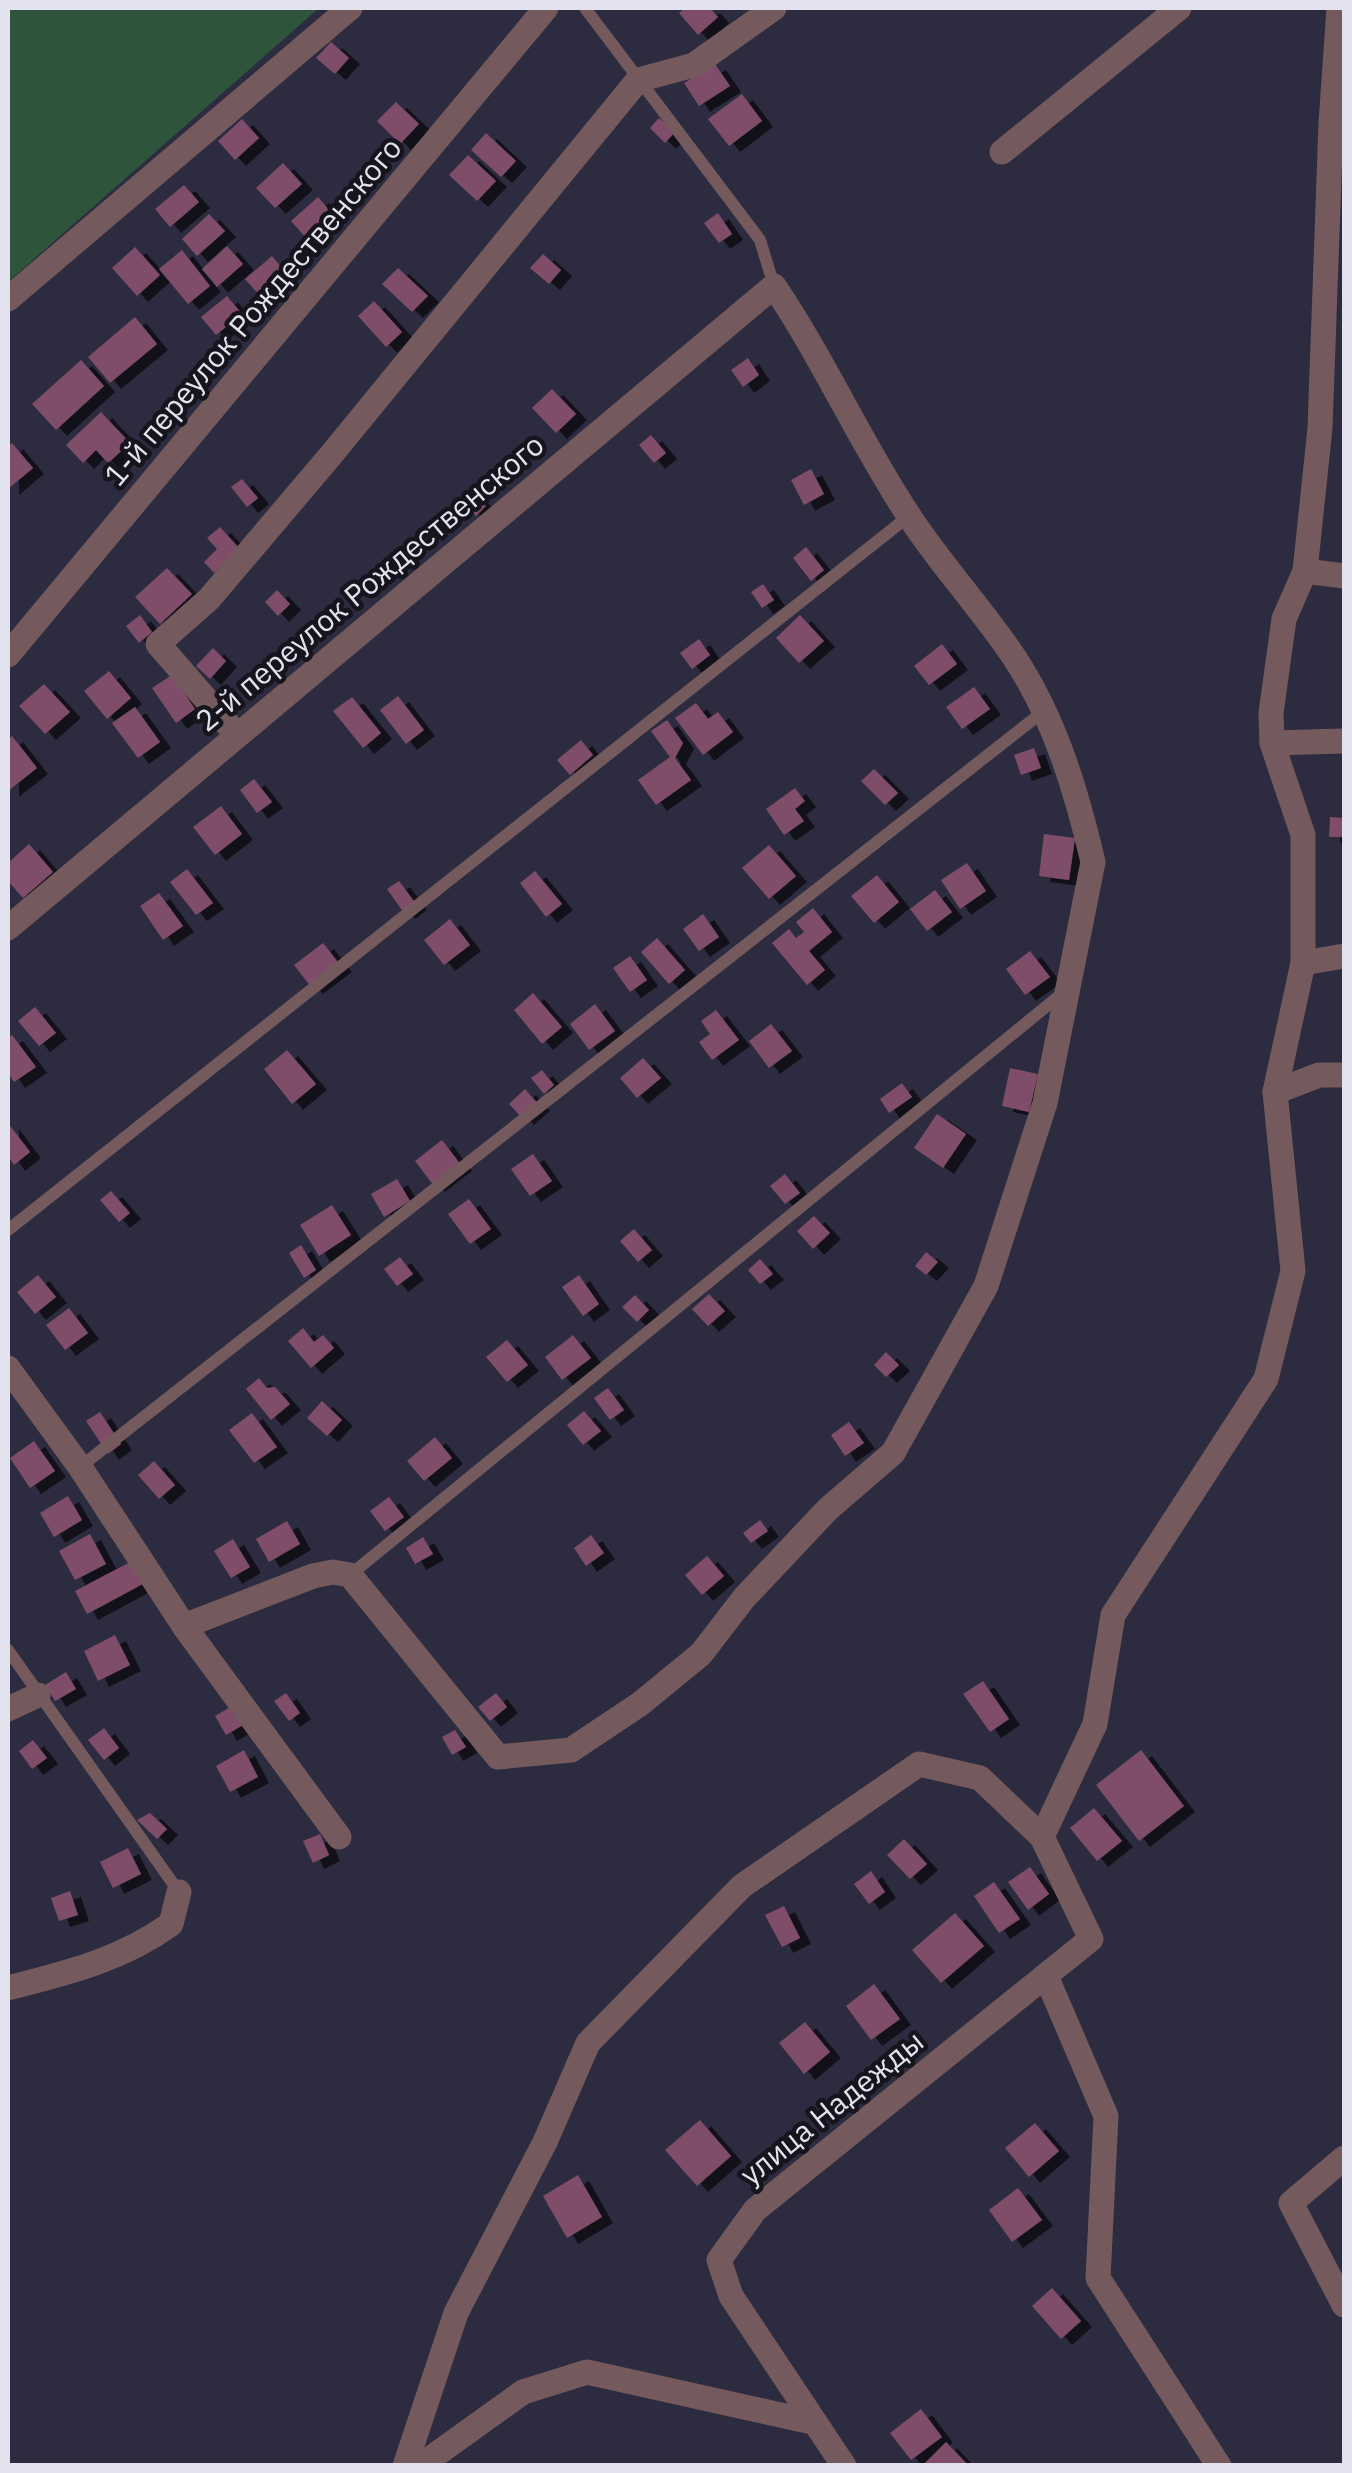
<svg xmlns="http://www.w3.org/2000/svg" width="1352" height="2473" font-family="'IBM Plex Sans',sans-serif">
<style>
.green{fill:#2f543c}
.building{fill:#7f4e6a;filter:url(#shadow)}
.lines{fill:none;stroke-linecap:round;stroke-linejoin:round}
.service{stroke:#745a5d;stroke-width:12}
.minor{stroke:#745a5d;stroke-width:25}
.labels{text-anchor:middle;dominant-baseline:central;stroke-width:9;stroke-linejoin:round;paint-order:stroke}
.street-label{font-size:30px;fill:#e3e2ef;stroke:#16151e}
</style>
<defs>
<filter id="shadow"><feDropShadow dx="11" dy="6" stdDeviation="0" flood-color="#0009"/></filter>
</defs>
<rect width="100%" height="100%" fill="#2d2b3f"/>
<!-- green -->
<path class="green" d="M8 8H319L8 282Z"/>
<!-- building -->
<g class="building">
<path d="M685 8H710L718 17 698 35 679 13Z"/>
<path d="M331 42 349 58 335 74 316 58Z"/>
<path d="M715 64 730 86 699 106 684 83Z"/>
<path d="M742 94 762 121 729 146 708 119Z"/>
<path d="M396 102 419 124 400 144 377 121Z"/>
<path d="M659 118 675 132 665 143 650 128Z"/>
<path d="M242 119 259 138 235 160 218 141Z"/>
<path d="M486 133 516 161 501 177 471 150Z"/>
<path d="M468 155 496 181 477 201 449 175Z"/>
<path d="M283 163 302 184 275 208 256 188Z"/>
<path d="M184 185 199 202 170 227 155 209Z"/>
<path d="M318 197 334 216 308 240 291 221Z"/>
<path d="M718 213 732 234 719 243 704 223Z"/>
<path d="M209 214 225 231 197 256 182 239Z"/>
<path d="M227 246 243 264 217 287 202 269Z"/>
<path d="M135 247 160 275 137 296 112 268Z"/>
<path d="M182 250 210 286 188 304 159 269Z"/>
<path d="M543 254 561 270 549 284 530 268Z"/>
<path d="M272 256 287 274 260 296 245 279Z"/>
<path d="M398 268 428 296 412 312 382 284Z"/>
<path d="M227 296 242 314 216 335 201 317Z"/>
<path d="M374 301 402 332 386 347 358 316Z"/>
<path d="M135 317 157 344 110 383 88 357Z"/>
<path d="M748 358 759 375 743 387 731 370Z"/>
<path d="M81 360 104 386 56 430 32 404Z"/>
<path d="M552 389 576 414 556 433 532 408Z"/>
<path d="M101 412 130 443 108 463 96 450 83 463 66 445Z"/>
<path d="M651 435 666 453 654 463 639 445Z"/>
<path d="M12 443 33 468 8 489V447Z"/>
<path d="M811 469 824 494 804 505 791 480Z"/>
<path d="M242 479 258 498 247 507 231 487Z"/>
<path d="M469 489 486 506 476 516 458 499Z"/>
<path d="M220 527 240 549 214 573 204 562 217 549 207 538Z"/>
<path d="M806 547 824 570 811 581 793 558Z"/>
<path d="M167 568 192 594 160 624 135 597Z"/>
<path d="M763 584 774 600 762 608 751 592Z"/>
<path d="M277 590 290 604 278 616 265 602Z"/>
<path d="M140 615 152 632 139 643 126 626Z"/>
<path d="M800 615 824 641 799 663 776 638Z"/>
<path d="M699 639 710 655 692 669 680 653Z"/>
<path d="M942 644 957 664 929 685 914 666Z"/>
<path d="M213 648 226 661 210 679 196 666Z"/>
<path d="M109 671 131 698 107 719 84 691Z"/>
<path d="M172 675 195 709 176 723 152 688Z"/>
<path d="M44 684 70 712 45 734 19 706Z"/>
<path d="M974 687 990 709 962 729 946 707Z"/>
<path d="M398 696 424 730 406 744 380 710Z"/>
<path d="M352 697 381 733 363 748 333 711Z"/>
<path d="M696 703 708 719 718 712 733 732 703 755 675 718Z"/>
<path d="M135 707 160 742 138 758 112 723Z"/>
<path d="M667 720 683 743 675 758 691 780 656 805 638 780 670 757 651 731Z"/>
<path d="M12 736 37 768 8 791V740Z"/>
<path d="M581 740 593 755 570 775 557 760Z"/>
<path d="M1034 748 1041 768 1021 775 1014 755Z"/>
<path d="M874 769 898 793 885 805 861 781Z"/>
<path d="M254 779 272 802 257 813 240 790Z"/>
<path d="M795 788 805 801 795 809 804 821 784 835 766 809Z"/>
<path d="M221 806 242 834 215 855 193 827Z"/>
<path d="M1330 817 1344 818V837H1329Z"/>
<path d="M1044 834 1075 838 1069 880 1039 876Z"/>
<path d="M29 844 53 872 23 898 8 881V863Z"/>
<path d="M769 845 796 876 769 899 742 868Z"/>
<path d="M967 863 986 891 960 909 941 880Z"/>
<path d="M187 869 213 903 196 915 170 882Z"/>
<path d="M535 871 562 904 546 917 520 883Z"/>
<path d="M877 875 899 902 874 923 851 896Z"/>
<path d="M399 881 416 904 404 913 387 889Z"/>
<path d="M935 890 952 912 927 931 910 909Z"/>
<path d="M159 893 183 926 163 940 140 906Z"/>
<path d="M813 908 832 932 809 951 825 970 807 985 772 943 789 929 796 938 804 932 796 922Z"/>
<path d="M703 914 719 937 699 951 683 929Z"/>
<path d="M450 919 470 945 444 965 424 940Z"/>
<path d="M657 938 685 970 669 984 641 952Z"/>
<path d="M323 943 341 966 312 988 294 965Z"/>
<path d="M1030 951 1050 977 1025 995 1006 969Z"/>
<path d="M630 956 647 980 630 992 613 968Z"/>
<path d="M533 993 562 1027 542 1044 514 1010Z"/>
<path d="M595 1004 615 1031 589 1050 570 1024Z"/>
<path d="M35 1007 56 1033 39 1046 18 1021Z"/>
<path d="M716 1010 739 1040 712 1060 699 1042 710 1034 701 1021Z"/>
<path d="M771 1024 792 1051 769 1068 749 1041Z"/>
<path d="M12 1035 36 1067 14 1082 8 1073V1038Z"/>
<path d="M287 1050 316 1084 292 1104 264 1069Z"/>
<path d="M643 1058 661 1078 637 1098 620 1078Z"/>
<path d="M1010 1068 1038 1074 1029 1112 1002 1106Z"/>
<path d="M542 1070 554 1085 544 1094 531 1078Z"/>
<path d="M902 1083 912 1097 889 1113 880 1099Z"/>
<path d="M525 1089 539 1105 523 1119 509 1104Z"/>
<path d="M937 1114 966 1134 943 1168 914 1148Z"/>
<path d="M8 1123 30 1152 14 1165 8 1156Z"/>
<path d="M442 1140 461 1165 434 1186 415 1161Z"/>
<path d="M533 1154 552 1181 530 1196 511 1169Z"/>
<path d="M785 1174 800 1193 785 1204 770 1186Z"/>
<path d="M397 1179 410 1201 384 1217 371 1194Z"/>
<path d="M111 1191 130 1213 119 1222 100 1200Z"/>
<path d="M469 1199 491 1229 470 1244 448 1214Z"/>
<path d="M332 1205 351 1235 319 1256 300 1225Z"/>
<path d="M814 1216 830 1233 813 1249 797 1231Z"/>
<path d="M634 1229 652 1250 638 1262 620 1241Z"/>
<path d="M301 1245 316 1270 304 1278 289 1253Z"/>
<path d="M926 1252 938 1262 926 1275 915 1266Z"/>
<path d="M400 1257 413 1274 397 1286 384 1269Z"/>
<path d="M760 1259 773 1274 760 1284 748 1270Z"/>
<path d="M38 1275 56 1297 35 1314 17 1292Z"/>
<path d="M579 1275 599 1304 583 1316 562 1287Z"/>
<path d="M709 1294 725 1311 708 1326 692 1309Z"/>
<path d="M635 1295 649 1310 637 1322 622 1307Z"/>
<path d="M69 1308 88 1333 65 1350 46 1325Z"/>
<path d="M303 1328 314 1342 323 1335 334 1348 311 1368 288 1341Z"/>
<path d="M573 1335 591 1358 562 1380 545 1357Z"/>
<path d="M507 1340 528 1365 507 1382 486 1357Z"/>
<path d="M886 1352 899 1365 886 1377 874 1365Z"/>
<path d="M259 1378 267 1388 275 1387 290 1404 271 1420 246 1389Z"/>
<path d="M608 1388 624 1410 610 1420 594 1398Z"/>
<path d="M322 1401 342 1420 327 1436 307 1418Z"/>
<path d="M584 1411 601 1431 583 1445 567 1425Z"/>
<path d="M100 1412 121 1444 108 1454 86 1421Z"/>
<path d="M252 1413 277 1447 254 1463 229 1430Z"/>
<path d="M849 1422 864 1443 845 1456 831 1435Z"/>
<path d="M435 1437 452 1458 424 1481 407 1461Z"/>
<path d="M34 1441 55 1471 30 1488 10 1458Z"/>
<path d="M154 1461 175 1485 159 1499 138 1475Z"/>
<path d="M68 1496 82 1520 54 1537 40 1513Z"/>
<path d="M389 1497 404 1517 385 1531 370 1511Z"/>
<path d="M760 1520 768 1531 751 1543 743 1533Z"/>
<path d="M287 1521 300 1544 269 1562 256 1539Z"/>
<path d="M90 1534 106 1564 75 1580 59 1551Z"/>
<path d="M591 1535 604 1553 586 1566 574 1548Z"/>
<path d="M423 1537 433 1554 415 1564 406 1548Z"/>
<path d="M233 1539 250 1567 231 1578 214 1551Z"/>
<path d="M707 1556 724 1576 702 1595 685 1575Z"/>
<path d="M140 1557 152 1579 87 1614 75 1591Z"/>
<path d="M115 1635 130 1665 98 1681 84 1651Z"/>
<path d="M66 1672 76 1689 55 1701 45 1685Z"/>
<path d="M983 1681 1009 1719 990 1732 963 1694Z"/>
<path d="M286 1693 300 1713 289 1721 274 1701Z"/>
<path d="M496 1693 507 1707 490 1721 478 1707Z"/>
<path d="M232 1706 243 1725 226 1735 215 1716Z"/>
<path d="M104 1728 119 1748 104 1760 88 1740Z"/>
<path d="M455 1730 466 1747 452 1755 442 1737Z"/>
<path d="M33 1740 47 1758 32 1769 19 1751Z"/>
<path d="M244 1750 258 1777 230 1792 216 1766Z"/>
<path d="M1141 1750 1184 1806 1139 1841 1096 1785Z"/>
<path d="M1094 1808 1122 1841 1097 1861 1070 1828Z"/>
<path d="M150 1813 167 1829 157 1839 137 1820Z"/>
<path d="M320 1834 329 1855 313 1863 303 1841Z"/>
<path d="M904 1839 927 1864 910 1879 887 1855Z"/>
<path d="M128 1848 141 1874 113 1888 100 1862Z"/>
<path d="M1030 1867 1049 1894 1028 1910 1008 1882Z"/>
<path d="M871 1871 885 1892 869 1904 854 1884Z"/>
<path d="M994 1882 1020 1919 999 1933 974 1896Z"/>
<path d="M70 1891 78 1915 59 1921 51 1898Z"/>
<path d="M784 1906 800 1938 782 1947 765 1915Z"/>
<path d="M955 1913 984 1946 941 1983 912 1950Z"/>
<path d="M874 1984 900 2019 871 2040 846 2006Z"/>
<path d="M805 2022 830 2052 804 2074 779 2043Z"/>
<path d="M700 2120 731 2156 697 2186 665 2150Z"/>
<path d="M1035 2123 1059 2151 1029 2177 1005 2148Z"/>
<path d="M578 2175 602 2217 567 2238 543 2196Z"/>
<path d="M1018 2188 1042 2220 1012 2242 989 2210Z"/>
<path d="M1052 2288 1081 2321 1061 2339 1032 2306Z"/>
<path d="M921 2409 942 2437 911 2460 890 2433Z"/>
<path d="M946 2442 969 2466H922Z"/>
</g>
<g class="lines">
<!-- service -->
<g class="service">
<path d="M585 8 760 240 774 286"/>
<path d="M8 1230 909 516"/>
<path d="M80 1467 1044 711"/>
<path d="M350 1575 1064 992"/>
<path d="M8 1650 179 1892"/>
</g>
<!-- minor -->
<g class="minor">
<path d="M1002 152 1179 8"/>
<path d="M8 299 350 8"/>
<path d="M1305 571 1344 576"/>
<path d="M8 655 546 8"/>
<path d="M237 735 158 644 209 599 331 455 638 80 694 65 774 8"/>
<path d="M1272 743 1344 741"/>
<path d="M8 928 774 286C824 360 860 442 909 516 941 565 981 608 1014 657 1055 719 1076 790 1093 862L1045 1103 986 1286 893 1453 828 1509 744 1598 701 1654 640 1704 571 1750 498 1757 350 1575 333 1572 313 1576 184 1626"/>
<path d="M1303 963 1344 956"/>
<path d="M1275 1092 1319 1075H1344"/>
<path d="M8 1368 80 1467 184 1626 339 1837"/>
<path d="M8 1709 38 1695"/>
<path d="M1046 1976 1106 2116 1098 2278 1219 2466"/>
<path d="M8 1988C67 1973 121 1960 171 1924L179 1892"/>
<path d="M1344 2158 1291 2203 1344 2305"/>
<path d="M405 2466 456 2313 545 2142 588 2043 742 1886 919 1764 980 1778 1042 1837"/>
<path d="M420 2466 523 2392 587 2372 812 2422"/>
<path d="M844 2466 731 2296 719 2260 755 2210 1091 1939 1042 1837 1095 1724 1113 1615 1266 1379 1293 1271 1275 1092 1303 963V835L1272 743 1271 713 1284 619 1305 571 1320 428 1331 123 1339 8"/>
</g>
</g>
<g class="labels">
<!-- street labels -->
<g class="street-label">
<text transform="translate(252 311) rotate(-50)">1-й переулок Рождественского</text>
<text transform="translate(369 582) rotate(-40)">2-й переулок Рождественского</text>
<text transform="translate(831 2107) rotate(-39)">улица Надежды</text>
</g>
</g>
<!-- border -->
<rect width="1352" height="2473" fill="none" stroke="#e3e2ef" stroke-width="20"/>
</svg>
